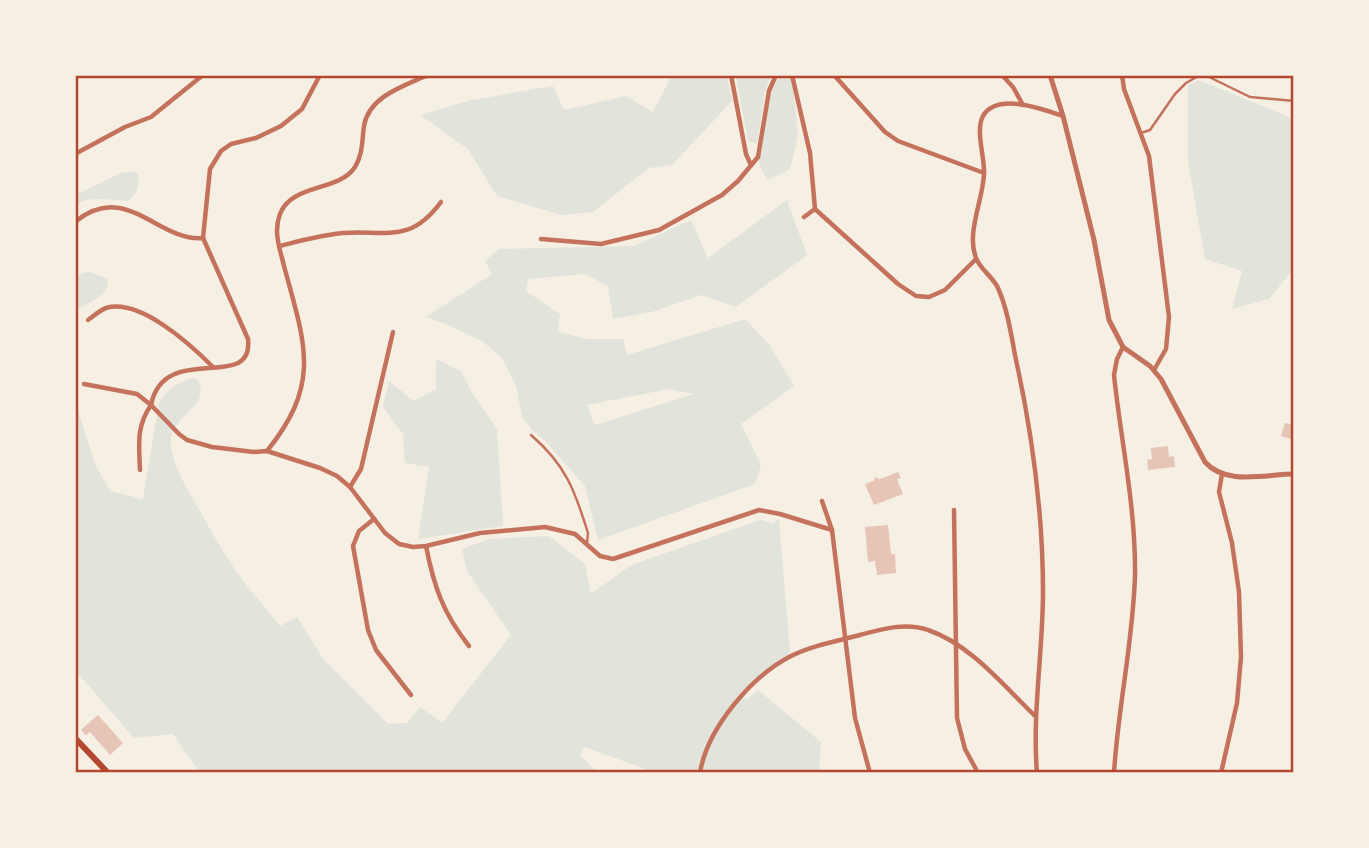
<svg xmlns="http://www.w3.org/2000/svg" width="1369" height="848" font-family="Mulish,sans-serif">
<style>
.green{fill:#e2e4dc;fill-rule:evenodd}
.building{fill:#e6c5b7}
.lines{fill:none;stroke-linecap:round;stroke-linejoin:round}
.service{stroke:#c5725c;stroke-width:2.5}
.minor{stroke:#c5725c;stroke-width:4.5}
.tertiary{stroke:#c5725c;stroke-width:5}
.secondary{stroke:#b5482f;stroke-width:6}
.neatline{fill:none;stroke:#b5482f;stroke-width:2.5}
</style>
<rect width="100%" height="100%" fill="#f6efe4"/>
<!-- green -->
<g class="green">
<path d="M672 75H727L732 101 672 165 649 168 593 212 562 215 497 196 468 149 420 115 472 100 553 86 564 110 626 96 653 112Z"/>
<path d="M736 75H771L765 92 757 144 748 141Z"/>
<path d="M781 75 789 76 793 83 798 136 790 169 768 180C764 174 759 167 759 161 759 144 770 84 781 75Z"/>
<path d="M1199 80 1294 119V268L1269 299 1232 309 1242 271 1205 259 1188 162V85Z"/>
<path d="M133 171 138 174C140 185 137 195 128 201 108 200 94 196 75 204V195L121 173Z"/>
<path d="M787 200 807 255 736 307 701 295 652 312 613 319 608 286 585 274 528 279 526 291 560 314 558 332 587 339H623L627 355 745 319 769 344 794 386 741 424 761 465 755 484 598 540 585 486 545 441 532 430 522 417 516 386 502 358 482 341 446 324 426 317 492 274 485 261 499 249 634 246 691 220 708 258ZM669 389 694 394 595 425 587 405Z"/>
<path d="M90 272 108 279C109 297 88 302 75 311V278L82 273Z"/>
<path d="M436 359 461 371 471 391 497 429 503 526 418 539 429 467 405 463 403 434 383 407 389 381 414 401 436 389Z"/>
<path d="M192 378 197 379C215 411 162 413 172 452 176 471 188 490 197 506 208 525 218 544 230 562 244 585 264 605 280 626L297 617 324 660 388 724 407 723 420 707 442 723 511 635 467 571 462 549 489 539 549 536 585 564 591 594 631 565 760 520 772 523 779 519 790 652 737 696 748 699 758 690 821 742 819 773H646L645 769 585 747 580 755 598 773H200L173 734 134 738 75 670V401L95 464 110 491 143 499 159 403C168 388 175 384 192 378Z"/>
</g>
<!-- building -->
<g class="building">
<path d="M1285 423 1294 425V440L1281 436Z"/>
<path d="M1168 446 1169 457 1174 456 1175 467 1148 470 1147 460 1152 459 1151 448Z"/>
<path d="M898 472 901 478 897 479 903 494 874 505 865 484 875 480 874 478 877 477 878 479 883 478Z"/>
<path d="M888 525 891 554H895L896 573 877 575 875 561 868 562 865 527Z"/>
<path d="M98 715 123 743 110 755 90 732 86 735 81 730Z"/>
</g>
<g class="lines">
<!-- service -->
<g class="service">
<path d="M1205 75 1250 97 1294 101"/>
<path d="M1141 133 1150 130 1175 94 1186 83 1200 75"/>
<path d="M531 435C566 465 575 491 588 533L587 543"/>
</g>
<!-- minor -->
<g class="minor">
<path d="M731 75 746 154 750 163"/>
<path d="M792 75 810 153 815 209"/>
<path d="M834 75 885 132 898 141 984 173"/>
<path d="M1002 75 1013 87 1023 105"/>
<path d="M1122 75 1124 89 1149 156 1169 317 1166 349 1154 370"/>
<path d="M1292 75 1294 76"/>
<path d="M75 154 125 127 151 117 203 75"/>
<path d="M804 217 815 209 898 284 916 296 929 297 945 290 976 259"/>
<path d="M75 222C126 180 158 242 203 238"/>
<path d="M203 238 248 339C254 394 164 340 151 405L179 434 187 440 212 447 254 452 267 451 320 468 337 476 350 487 385 533 399 544 413 547 426 546 480 533 545 527 575 534 600 556 613 559 759 510 780 514 832 530"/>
<path d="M203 238 210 169 221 151 231 144 256 138 281 126 302 109 320 75"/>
<path d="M541 239 601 244 659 230 722 195 738 181 758 157 769 91 776 75"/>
<path d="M279 246C300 241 321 235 343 233 387 230 410 244 441 202"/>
<path d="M88 320C94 316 100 310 106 308 140 298 191 345 213 367"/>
<path d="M84 384 137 394 151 405C136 427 139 444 140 470"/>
<path d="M267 451C322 383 305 344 284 266 280 249 273 232 280 214 292 183 339 192 355 167 363 154 362 140 364 126 369 96 404 86 428 75"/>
<path d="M350 487 361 469 393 332"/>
<path d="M822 501 832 530 855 718 870 773"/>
<path d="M954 510 957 718 965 749 978 773"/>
<path d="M374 519 359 531 353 546 368 630 376 650 411 695"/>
<path d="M426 546C434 587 443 613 469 646"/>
<path d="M700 773C707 729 750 678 789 657 810 646 837 641 860 635 882 629 906 622 928 630 970 644 1004 686 1035 716"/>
<path d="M1037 773C1032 713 1043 652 1043 592 1043 512 1032 432 1015 355 1011 333 1007 308 998 288 993 277 980 269 976 258 966 233 983 200 984 174 985 157 975 131 983 116 997 92 1043 109 1063 116"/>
<path d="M1114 773C1118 707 1133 642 1135 576 1136 508 1121 442 1114 375L1117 359 1123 347"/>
<path d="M1221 773 1237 703 1241 657 1239 592 1232 543 1219 492 1222 474"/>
</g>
<!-- tertiary -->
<path class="tertiary" d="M1050 75 1063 116 1094 240 1109 320 1123 347 1150 366 1161 379 1205 462C1226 486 1266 474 1294 474"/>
<!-- secondary -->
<path class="secondary" d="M75 738 108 773"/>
</g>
<!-- border -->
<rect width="1369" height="848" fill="none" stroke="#f6efe4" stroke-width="154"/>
<rect x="77" y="77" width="1215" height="694" class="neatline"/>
</svg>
